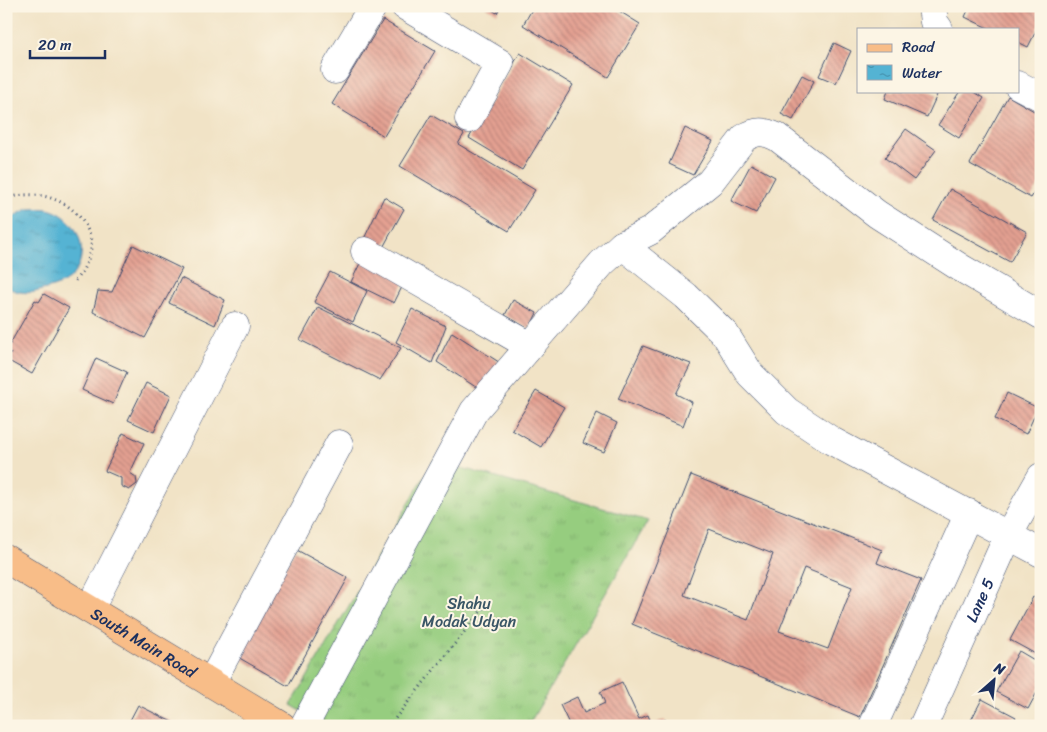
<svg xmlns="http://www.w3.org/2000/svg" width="1047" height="732" font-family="Sriracha,sans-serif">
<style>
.grass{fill:url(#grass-tufts);stroke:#587e6e}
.water{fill:url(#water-ripples);stroke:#387198}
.building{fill:url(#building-back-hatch);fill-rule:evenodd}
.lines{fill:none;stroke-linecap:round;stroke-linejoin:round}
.minor-casing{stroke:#3b4a6e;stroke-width:29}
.major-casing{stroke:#3b4a6e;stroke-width:29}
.path{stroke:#3b4a6e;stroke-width:3;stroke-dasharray:1 4;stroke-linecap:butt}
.minor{stroke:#fff;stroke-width:28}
.major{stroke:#f8bd88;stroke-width:28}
.labels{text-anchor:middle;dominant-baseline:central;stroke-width:4;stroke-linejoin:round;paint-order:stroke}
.street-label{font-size:16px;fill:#1b2f5e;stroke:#fcf5e5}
.park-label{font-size:16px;fill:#3a5666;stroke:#fcf5e5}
</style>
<defs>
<pattern id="grass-tufts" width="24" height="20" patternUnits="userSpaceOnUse" patternTransform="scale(1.25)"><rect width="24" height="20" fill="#96cd7f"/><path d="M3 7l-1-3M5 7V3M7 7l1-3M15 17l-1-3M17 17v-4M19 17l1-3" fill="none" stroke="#81b070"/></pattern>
<pattern id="water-ripples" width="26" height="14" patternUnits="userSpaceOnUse" patternTransform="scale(1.25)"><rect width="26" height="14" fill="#54b3d3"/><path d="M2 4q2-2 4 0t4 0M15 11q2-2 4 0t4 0" fill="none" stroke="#4592ae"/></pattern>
<pattern id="building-back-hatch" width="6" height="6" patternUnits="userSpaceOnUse" patternTransform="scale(1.25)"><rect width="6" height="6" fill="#e4a091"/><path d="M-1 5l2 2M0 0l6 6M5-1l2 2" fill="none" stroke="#b8837a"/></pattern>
</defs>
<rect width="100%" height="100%" fill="#fcf5e5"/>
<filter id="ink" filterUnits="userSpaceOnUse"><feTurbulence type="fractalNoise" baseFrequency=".02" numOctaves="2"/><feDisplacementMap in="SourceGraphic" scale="10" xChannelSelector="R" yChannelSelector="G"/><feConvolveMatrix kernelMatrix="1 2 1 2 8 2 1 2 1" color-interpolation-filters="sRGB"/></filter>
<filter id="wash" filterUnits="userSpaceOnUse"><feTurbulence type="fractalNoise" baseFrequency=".0096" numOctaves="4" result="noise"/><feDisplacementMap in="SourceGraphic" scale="20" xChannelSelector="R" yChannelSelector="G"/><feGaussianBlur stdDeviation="1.12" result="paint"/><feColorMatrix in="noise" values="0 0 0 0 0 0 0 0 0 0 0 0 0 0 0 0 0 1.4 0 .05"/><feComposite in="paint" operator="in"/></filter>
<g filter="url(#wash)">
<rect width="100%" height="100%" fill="#f1e3c6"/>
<!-- grass -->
<path class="grass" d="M434 460 648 521 528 726H327L291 705Z"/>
<!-- water -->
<path class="water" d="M28 209C34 209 42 208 47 209 75 214 91 249 75 272 68 283 54 287 42 290 30 294 17 294 6 286V220Z"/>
<g id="blocks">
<!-- building -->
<g class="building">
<path d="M485 6H501L497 13Z"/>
<path d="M534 6H611L640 24 608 77 523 25Z"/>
<path d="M970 6H1041V21L1028 47 1018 42V29H990L965 17Z"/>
<path d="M383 20 435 51 384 136 332 104Z"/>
<path d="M834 43 851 51 836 83 819 76Z"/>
<path d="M520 53 573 85 522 170 469 138Z"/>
<path d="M802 75 814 81 793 120 781 114Z"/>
<path d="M888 91H929L937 95 927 117 885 99Z"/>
<path d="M960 91H973L984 98 959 138 938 125Z"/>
<path d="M1008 96 1041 115V182L1031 198 970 164Z"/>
<path d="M431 115 464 134 458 144 535 190 509 231 400 166Z"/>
<path d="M685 128 713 141 693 175 669 164Z"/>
<path d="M906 129 936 150 914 180 885 158Z"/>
<path d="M751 164 775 177 756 213 731 201Z"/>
<path d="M950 189 1027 232 1010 262 933 220Z"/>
<path d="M384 197 404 209 380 253 362 243Z"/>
<path d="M133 245 182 269 145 338 93 312 98 291 112 292Z"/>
<path d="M364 255 407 277 394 303 351 282Z"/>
<path d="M330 272 367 291 353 322 314 302Z"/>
<path d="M181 278 225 300 215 325 169 303Z"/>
<path d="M44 294 69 308 32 374 7 360 11 353 6 351 35 300 39 302Z"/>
<path d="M513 300 537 313 529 329 505 315Z"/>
<path d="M318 307 401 348 380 380 300 340Z"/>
<path d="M412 309 446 326 432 363 396 342Z"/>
<path d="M452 332 505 366 482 391 437 362Z"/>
<path d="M643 346 691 364 676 394 692 402 683 426 618 399Z"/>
<path d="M96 358 127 372 113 404 82 390Z"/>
<path d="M146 383 171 395 154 432 128 420Z"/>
<path d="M536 391 564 407 541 447 512 430Z"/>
<path d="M1007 393 1038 408 1026 434 995 419Z"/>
<path d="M597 413 617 423 604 452 583 443Z"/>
<path d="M123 433 144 443 130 473 136 477 137 484 129 490 121 486V478L105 471Z"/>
<path d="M691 475 882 550 877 563 921 580 860 717 632 624ZM709 529 773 554 748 620 684 595ZM804 568 852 587 828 649 779 631Z"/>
<path d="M295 549 348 578 288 686 236 656Z"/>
<path d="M1033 597 1041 601V657L1010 640Z"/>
<path d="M1019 651 1041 664V685L1028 709 996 692Z"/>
<path d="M622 682 639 719 648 715 652 725 665 719 669 726H570L560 705 577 697 584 713 605 703 600 692Z"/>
<path d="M982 699 1016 717 1011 726H968Z"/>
<path d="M138 705 180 726H156L151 723 149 726H127Z"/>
</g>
</g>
</g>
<g filter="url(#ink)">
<use href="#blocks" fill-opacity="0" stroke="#3b4a6e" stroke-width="1"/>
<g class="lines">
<defs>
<g id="minor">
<path d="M405 6 500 63 469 119"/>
<path d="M932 6 934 22 939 29"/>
<path d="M335 70 373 6"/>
<path d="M1018 85 1041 97"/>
<path d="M622 245 686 296 725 334 750 374 787 411 832 441 1041 553"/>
<path d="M365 251 530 346"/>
<path d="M90 609 235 326"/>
<path d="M211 683 339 444"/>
<path d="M304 726 474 411 602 263 622 245 650 231 710 182 744 138C757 130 764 131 777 137L877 214 961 268 1041 315"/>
<path d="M873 726 969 513"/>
<path id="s1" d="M923 726 1009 534 1041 477"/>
</g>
<g id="major">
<path id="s2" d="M6 559 282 726"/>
</g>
</defs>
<!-- minor casing -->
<use href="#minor" class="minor-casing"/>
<!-- major casing -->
<use href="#major" class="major-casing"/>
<!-- path -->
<g class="path">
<path d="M6 199C38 187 79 201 90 236 95 252 84 270 74 282"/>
<path d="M389 726 489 601"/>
</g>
<!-- minor -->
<use href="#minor" class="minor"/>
<!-- major -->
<use href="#major" class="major"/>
</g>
</g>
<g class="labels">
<!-- street labels -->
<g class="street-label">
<text stroke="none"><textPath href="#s1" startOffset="138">Lane 5</textPath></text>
<text stroke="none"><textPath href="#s2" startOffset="161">South Main Road</textPath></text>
</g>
<!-- park labels -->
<g class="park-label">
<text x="469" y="603">Shahu<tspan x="469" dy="18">Modak Udyan</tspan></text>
</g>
</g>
<!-- margin -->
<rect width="1047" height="732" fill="none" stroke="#fcf5e5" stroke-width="25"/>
<!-- legend -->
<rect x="857" y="28" width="162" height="65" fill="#fcf5e5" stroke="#a2a6af"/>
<rect x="867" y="44" width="25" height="8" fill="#f8bd88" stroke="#a2a6af"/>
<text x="902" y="52" font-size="15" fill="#1b2f5e">Road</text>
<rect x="867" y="65" width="25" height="15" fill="url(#water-ripples)" stroke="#a2a6af"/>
<text x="902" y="78" font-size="15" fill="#1b2f5e">Water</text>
<!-- north arrow -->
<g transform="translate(994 680) rotate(27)" stroke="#fcf5e5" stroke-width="4" paint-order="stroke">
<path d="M0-4L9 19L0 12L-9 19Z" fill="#1b2f5e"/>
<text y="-8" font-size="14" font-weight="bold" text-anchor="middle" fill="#1b2f5e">N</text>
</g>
<!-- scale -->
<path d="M30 50v8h75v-8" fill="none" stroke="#1b2f5e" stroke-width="2.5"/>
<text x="38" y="50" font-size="15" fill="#1b2f5e" stroke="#fcf5e5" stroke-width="4" paint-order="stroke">20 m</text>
</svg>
